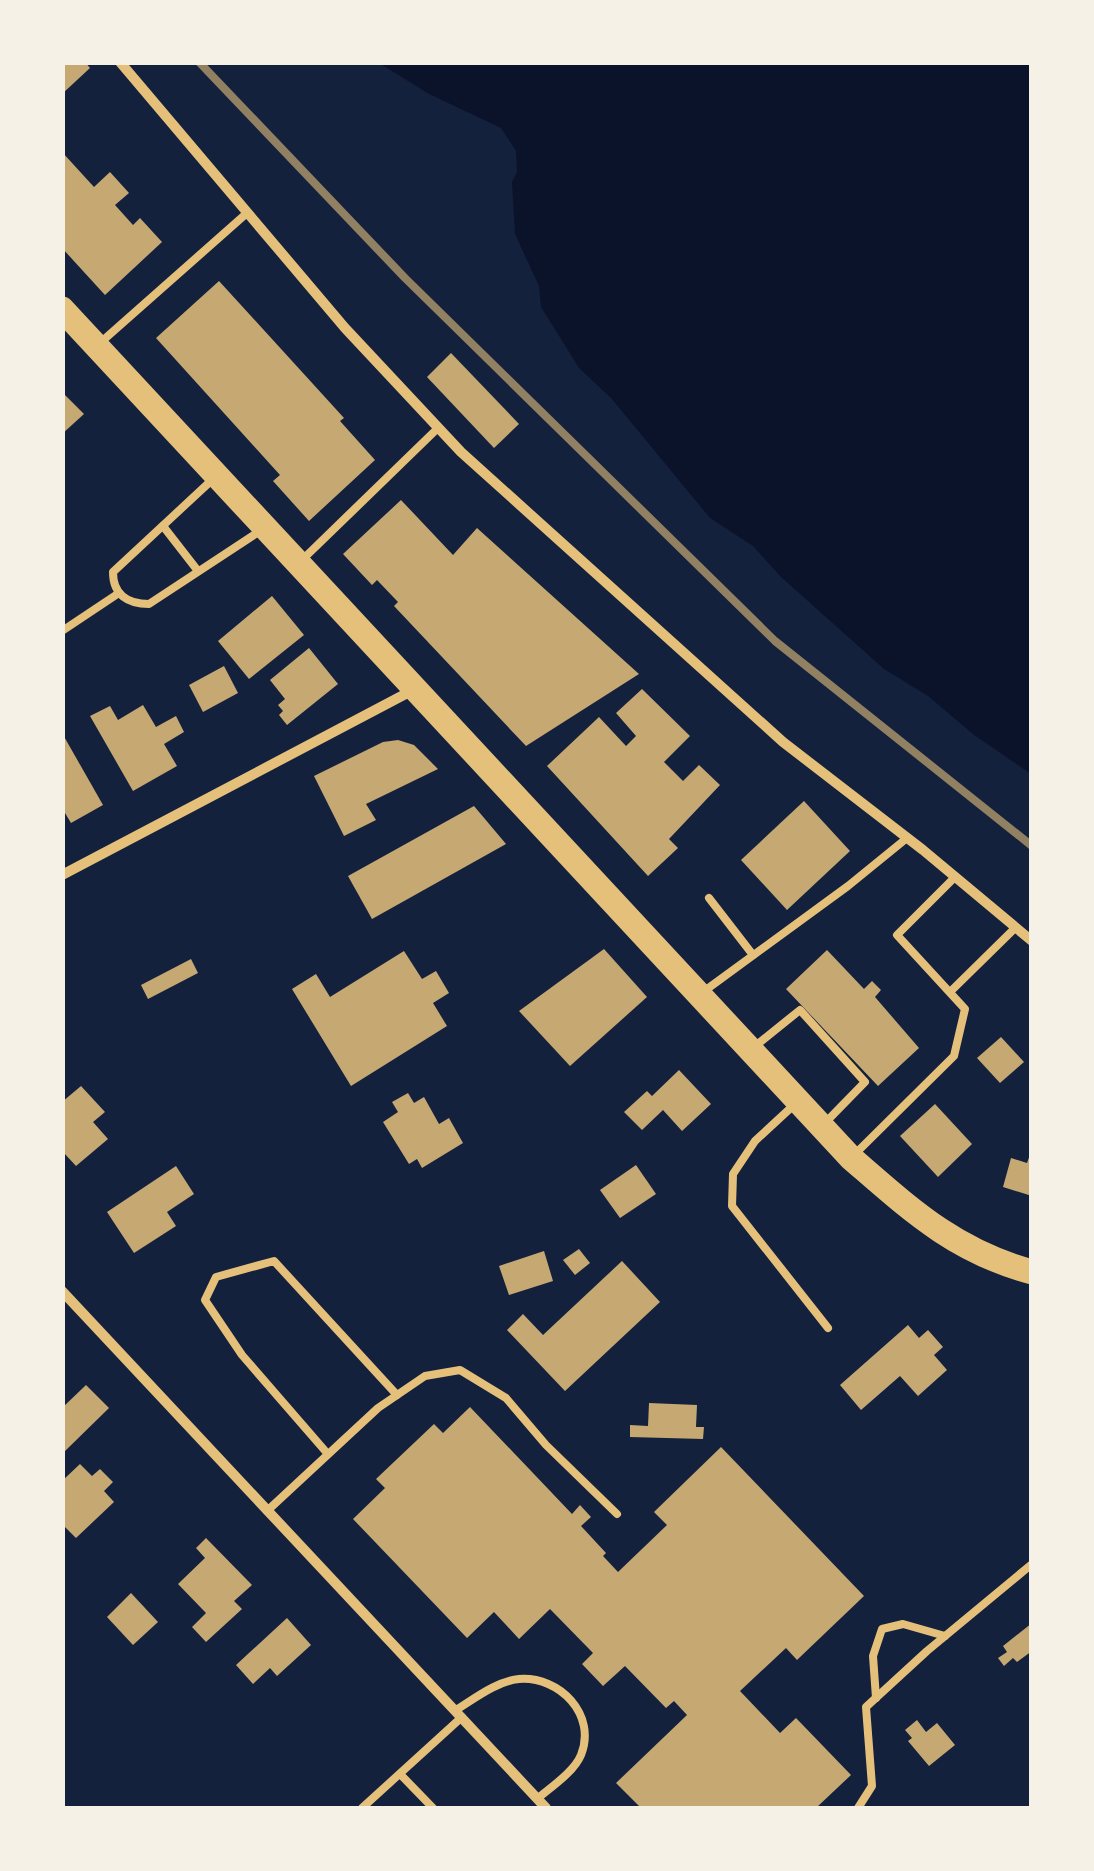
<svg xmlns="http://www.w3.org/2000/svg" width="1094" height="1871" font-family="'Titillium Web',sans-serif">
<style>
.water{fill:#0b132b}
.building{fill:#c6a872}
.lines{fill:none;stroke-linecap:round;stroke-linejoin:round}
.service{stroke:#e5c07b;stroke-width:8}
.minor{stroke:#e5c07b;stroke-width:10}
.primary{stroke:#e5c07b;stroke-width:25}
.rail{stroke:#918062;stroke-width:8}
</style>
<rect width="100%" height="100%" fill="#14213d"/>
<!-- water -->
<path class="water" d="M379 63H1031V774L974 735 928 696 884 669 781 577 753 546 710 518 611 398 579 368 541 307 539 286 515 234 512 182 517 172 516 151 501 128 429 94Z"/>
<!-- building -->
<g class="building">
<path d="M62 62H85L90 68 62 94Z"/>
<path d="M62 152 94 187 110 172 129 193 115 205 133 225 140 218 162 242 105 295 62 248Z"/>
<path d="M219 281 344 418 340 421 375 460 309 521 273 481 280 475 156 338Z"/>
<path d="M451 353 519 424 494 448 427 377Z"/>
<path d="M62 392 84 414 62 434Z"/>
<path d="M401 500 453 555 477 528 639 674 526 746 394 606 398 602 377 580 372 585 343 554Z"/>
<path d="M272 596 304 635 249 679 218 641Z"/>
<path d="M309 648 338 684 287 725 279 715 283 711 278 705 285 699 270 680Z"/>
<path d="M224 666 238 693 203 712 189 685Z"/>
<path d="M642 689 690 736 664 762 683 781 699 765 720 785 669 839 678 848 648 876 547 766 599 717 626 746 636 736 616 713Z"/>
<path d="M143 705 156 727 176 716 184 732 164 744 177 766 133 791 90 716 110 706 118 720Z"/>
<path d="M62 733 103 805 71 823 62 808Z"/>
<path d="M398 740 414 745 438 769 366 804 376 820 344 836 314 776 383 742Z"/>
<path d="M804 801 850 851 787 910 741 860Z"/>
<path d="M474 806 506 844 372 919 348 876Z"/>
<path d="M604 949 647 997 570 1066 519 1011Z"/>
<path d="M827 950 864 989 872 981 881 990 875 997 919 1048 878 1086 786 989Z"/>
<path d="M404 951 422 979 436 971 449 993 433 1003 447 1026 351 1086 292 989 316 974 330 997Z"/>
<path d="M191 959 198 973 148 999 141 985Z"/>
<path d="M1001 1037 1024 1062 1000 1083 977 1058Z"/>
<path d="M679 1070 711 1104 682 1131 663 1110 642 1130 624 1112 647 1091 652 1096Z"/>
<path d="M81 1086 105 1112 93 1122 108 1139 76 1166 64 1153 62 1154V1102Z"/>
<path d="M408 1093 414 1103 424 1097 439 1124 449 1118 463 1143 422 1168 417 1159 409 1164 383 1122 398 1112 392 1102Z"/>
<path d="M935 1104 972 1144 938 1177 900 1136Z"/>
<path d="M1032 1149V1196L1003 1187 1011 1158 1027 1163Z"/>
<path d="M636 1165 656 1194 620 1218 600 1190Z"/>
<path d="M176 1166 194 1194 167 1212 176 1226 134 1253 107 1212Z"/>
<path d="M579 1249 590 1263 575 1275 563 1260Z"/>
<path d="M544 1251 553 1281 509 1295 499 1266Z"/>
<path d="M622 1261 660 1302 565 1391 507 1330 523 1314 543 1335Z"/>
<path d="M908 1325 919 1338 928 1330 943 1347 934 1355 947 1370 918 1396 900 1376 861 1410 840 1385Z"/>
<path d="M86 1385 109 1408 62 1454V1408Z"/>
<path d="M649 1403 697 1405 696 1427H704L703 1439 630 1437V1425L648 1426Z"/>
<path d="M470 1407 572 1514 580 1505 591 1517 581 1526 606 1553 603 1556 618 1572 667 1525 654 1512 721 1447 864 1596 797 1660 786 1648 740 1691 780 1733 796 1718 851 1775 816 1808H641L616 1783 687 1715 674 1701 666 1708 625 1666 603 1686 582 1664 593 1653 550 1609 519 1639 494 1612 467 1638 353 1519 385 1488 376 1479 434 1424 443 1433Z"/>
<path d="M80 1464 92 1476 100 1469 113 1482 104 1491 114 1502 76 1538 62 1524V1481Z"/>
<path d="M206 1538 252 1585 234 1601 242 1609 206 1642 192 1627 206 1613 178 1584 205 1558 196 1548Z"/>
<path d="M131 1593 158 1622 133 1645 107 1617Z"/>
<path d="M287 1618 311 1645 277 1676 270 1668 253 1684 236 1665Z"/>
<path d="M1032 1623V1651L1017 1662 1013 1658 1004 1666 998 1658 1007 1652 1003 1646Z"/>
<path d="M917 1720 926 1732 937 1723 955 1745 929 1766 908 1741 912 1738 905 1730Z"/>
</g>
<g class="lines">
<!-- service -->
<g class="service">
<path d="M100 343 247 213"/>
<path d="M213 479 113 572C113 595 128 604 149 604L260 531"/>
<path d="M163 526 198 571"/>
<path d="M301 561 438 428"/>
<path d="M62 631 119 593"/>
<path d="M709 898 753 955"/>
<path d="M703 992 848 886 907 838"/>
<path d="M950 992 1016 927"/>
<path d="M754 1047 800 1010 865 1082 823 1125"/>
<path d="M795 1104 755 1141 733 1174 732 1206 828 1328"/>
<path d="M854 1155 954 1056 965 1009 897 935 955 877"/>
<path d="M327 1453 242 1355 205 1300 216 1277 274 1261 397 1395"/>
<path d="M267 1511 378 1408 425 1376 460 1370 506 1398 546 1445 617 1514"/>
<path d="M876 1698 873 1656 882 1629 903 1624 945 1636"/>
<path d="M456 1710C474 1699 497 1681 519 1679 560 1676 597 1715 581 1755 574 1772 551 1787 537 1799"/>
<path d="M400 1774 433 1808"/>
<path d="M362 1808 462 1717"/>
<path d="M858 1808 872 1786 866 1707 927 1651 1032 1564"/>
</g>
<!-- minor -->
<g class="minor">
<path d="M120 62 345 328 461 452 783 742 923 850 1032 941"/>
<path d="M62 875 415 689"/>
<path d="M62 1291 546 1808"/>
</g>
<!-- primary -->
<path class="primary" d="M62 309 851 1158C910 1209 954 1251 1032 1272"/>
<!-- rail -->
<path class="rail" d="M199 62 405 278 775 641 1032 846"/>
</g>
<!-- border -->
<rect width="1094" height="1871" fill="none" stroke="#f6f1e7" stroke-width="130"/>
</svg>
